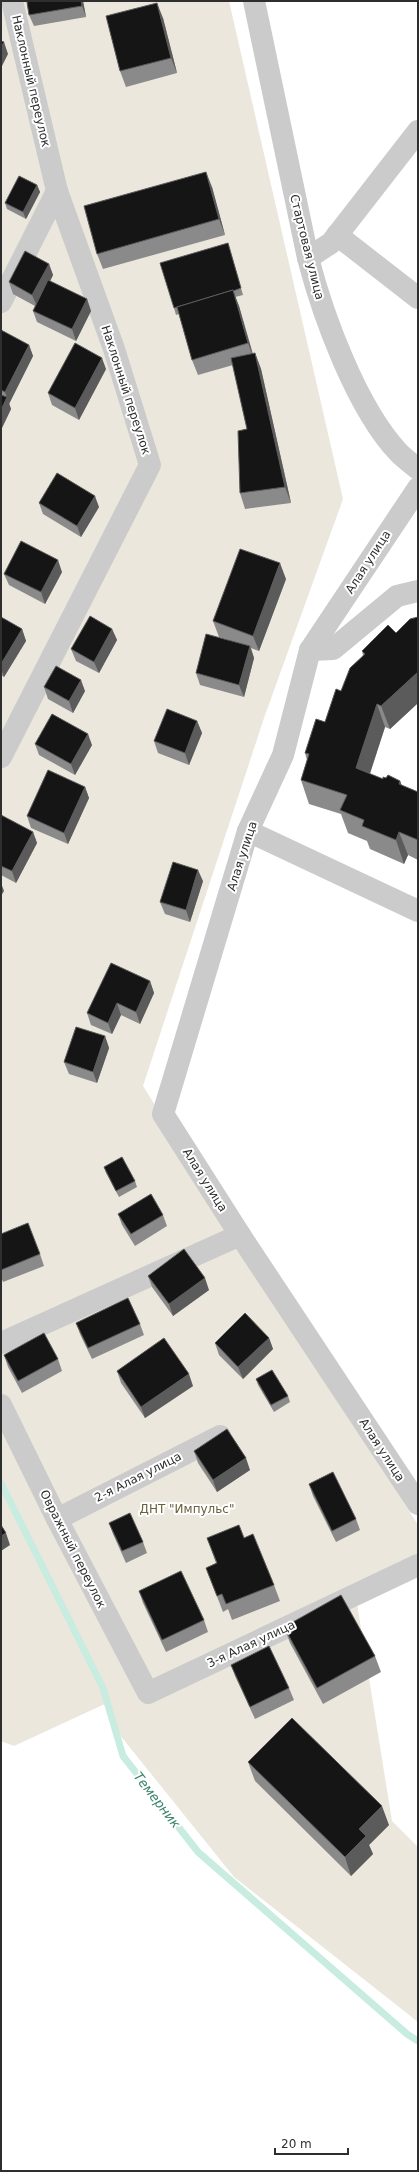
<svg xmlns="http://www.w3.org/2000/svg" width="419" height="2172" font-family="'DejaVu Sans',sans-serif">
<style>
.green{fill:#ece7dc}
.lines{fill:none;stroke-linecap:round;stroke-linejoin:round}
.stream{stroke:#c8ecdf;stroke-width:7}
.minor{stroke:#cbcbcb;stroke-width:22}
.wall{fill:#8a8a8a}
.shaded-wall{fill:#5b5b5b}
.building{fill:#151515;stroke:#5b5b5b}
.labels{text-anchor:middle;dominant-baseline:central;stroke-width:4;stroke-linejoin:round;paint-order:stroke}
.street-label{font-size:12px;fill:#2e2e2e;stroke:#fff}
.park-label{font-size:12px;fill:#6a603c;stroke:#fff}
.water-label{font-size:13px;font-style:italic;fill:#388368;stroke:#fff}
</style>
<rect width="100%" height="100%" fill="#fff"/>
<!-- green -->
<path class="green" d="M1 1H229L343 499 264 718 143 1086 418 1525V1561L355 1591 392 1821 418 1847V2022L234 1877 119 1734 107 1703 14 1746 1 1741Z"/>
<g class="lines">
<!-- stream -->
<path class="stream" d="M1 1483 103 1688 123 1756 198 1852 407 2034 418 2041"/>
<!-- minor -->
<g class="minor">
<path d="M254 1 308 258C323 316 357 409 399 453 405 459 412 464 418 469"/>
<path d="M337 235 418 298"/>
<path d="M308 258 331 243 418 131"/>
<path d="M1 302 57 191"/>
<path d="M310 650 333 649 397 596 418 591"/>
<path d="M1 757 150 465 114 349 57 191 12 1"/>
<path d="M248 831 418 911"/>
<path d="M240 1235 418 1504"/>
<path d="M1 1343 240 1235 163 1114 248 831 283 755 310 650 418 488"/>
<path d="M1 1405 57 1519 148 1693 418 1565"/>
<path d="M57 1519 220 1436"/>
</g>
</g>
<!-- wall -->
<g class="wall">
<path d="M83 1 86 17 34 26 29 15Z"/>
<path d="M163 18 177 73 126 87 120 71Z"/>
<path d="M37 185 40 192 26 219 7 209 5 203Z"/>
<path d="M212 187 225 235 103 269 97 254Z"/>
<path d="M228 243 243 295 235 297 239 306 253 354 255 353 261 369 291 503 245 509 240 493 247 429 233 365 198 375 192 360 179 314 176 315 174 308Z"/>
<path d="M49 264 53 275 50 282 87 299 91 311 76 341 37 322 33 311 35 306 13 294 9 282Z"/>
<path d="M1 330 29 345 33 356 9 404 11 409 1 430Z"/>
<path d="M106 369 79 420 52 405 48 393Z"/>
<path d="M39 503 99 507 81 537 43 514Z"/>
<path d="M62 572 45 604 9 585 4 574Z"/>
<path d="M286 579 259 651 251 648 254 658 244 697 200 685 196 673 229 640 219 637 213 621Z"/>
<path d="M1 617 22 629 26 641 4 677 1 675Z"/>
<path d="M418 617V703L390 729 385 727 370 774 383 779 386 778 400 781 402 786 418 792V860L408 855 404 864 370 849 367 841 348 833 341 814 309 804 301 780 307 760 305 753 325 722 363 655 362 651 396 633Z"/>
<path d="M112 629 117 640 99 673 76 661 71 649Z"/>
<path d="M44 687 85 691 73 713 48 699Z"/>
<path d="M197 721 202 733 189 765 158 753 154 741Z"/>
<path d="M35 744 92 745 75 775 39 755Z"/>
<path d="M85 787 89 798 68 844 31 828 27 816Z"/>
<path d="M1 815 33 832 37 843 16 883 1 875Z"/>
<path d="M203 881 190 922 165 914 160 902Z"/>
<path d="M150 981 154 993 140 1024 121 1015 112 1034 91 1025 87 1013Z"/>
<path d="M105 1036 109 1048 97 1083 69 1074 64 1062Z"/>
<path d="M104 1167 135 1181 137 1187 119 1197 106 1173Z"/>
<path d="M118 1214 163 1215 167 1226 135 1246 122 1225Z"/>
<path d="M1 1234 40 1254 44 1266 3 1282 1 1277Z"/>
<path d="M148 1276 209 1290 173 1316 152 1287Z"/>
<path d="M76 1323 140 1324 144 1335 92 1359 80 1334Z"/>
<path d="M269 1338 273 1349 243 1379 219 1355 215 1343Z"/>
<path d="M4 1355 58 1359 62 1371 22 1393 8 1367Z"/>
<path d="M117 1371 193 1386 145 1418 121 1383Z"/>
<path d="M256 1379 288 1396 290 1402 274 1412 258 1385Z"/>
<path d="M194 1451 250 1470 217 1492 198 1463Z"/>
<path d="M309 1484 356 1519 360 1530 336 1542 313 1496Z"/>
<path d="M109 1523 143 1542 147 1553 126 1563 113 1534Z"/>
<path d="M207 1538H244L274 1585 280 1601 232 1620 228 1609 223 1612 206 1568 216 1563Z"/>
<path d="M139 1591 204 1620 208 1632 166 1652 143 1603Z"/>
<path d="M284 1627 375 1656 381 1672 323 1704 290 1643Z"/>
<path d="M231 1665 289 1688 294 1700 255 1719 235 1676Z"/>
<path d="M248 1762 389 1825 369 1845 373 1854 351 1876 255 1781Z"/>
</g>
<!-- shaded-wall -->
<g class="shaded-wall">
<path d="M81 1H83L86 17 82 6Z"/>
<path d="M157 3 163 18 177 73 171 58Z"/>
<path d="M4 42 8 54 1 68V48Z"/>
<path d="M206 172 212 187 225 235 219 219Z"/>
<path d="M37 185 40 192 26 219 23 212Z"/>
<path d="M49 264 53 275 37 306 32 295Z"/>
<path d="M233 290 239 306 254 359 248 343Z"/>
<path d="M87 299 91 311 76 341 72 329Z"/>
<path d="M29 345 33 356 9 404 5 392Z"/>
<path d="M255 353 261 369 291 503 285 487Z"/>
<path d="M102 358 106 369 79 420 75 408Z"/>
<path d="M7 397 11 409 1 430V410Z"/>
<path d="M95 496 99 507 81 537 77 526Z"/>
<path d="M58 560 62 572 45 604 41 592Z"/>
<path d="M280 563 286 579 259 651 253 636Z"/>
<path d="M22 629 26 641 4 677 1 668V664Z"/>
<path d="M112 629 117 640 99 673 94 662Z"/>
<path d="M250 646 254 658 244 697 239 685Z"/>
<path d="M418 672V703L390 729 381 706Z"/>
<path d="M81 680 85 691 73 713 69 701Z"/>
<path d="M377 704 385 727 364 791 356 768Z"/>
<path d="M197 721 202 733 189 765 185 753Z"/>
<path d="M88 734 92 745 75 775 71 764Z"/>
<path d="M400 781 409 804 399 784Z"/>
<path d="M85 787 89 798 68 844 64 833Z"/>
<path d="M33 832 37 843 16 883 12 871Z"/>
<path d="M399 832 408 855 404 864 396 840Z"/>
<path d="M198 870 203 881 190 922 186 910Z"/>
<path d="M1 883 4 891 1 896Z"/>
<path d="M150 981 154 993 140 1024 136 1012Z"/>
<path d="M117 1003 121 1015 112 1034 108 1023Z"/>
<path d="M105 1036 109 1048 97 1083 93 1072Z"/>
<path d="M205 1278 209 1290 173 1316 169 1304Z"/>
<path d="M269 1338 273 1349 243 1379 238 1367Z"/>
<path d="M189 1374 193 1386 145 1418 141 1407Z"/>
<path d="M246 1458 250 1470 217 1492 213 1480Z"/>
<path d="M6 1533 10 1545 1 1551V1536Z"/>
<path d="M382 1806 389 1825 369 1845 373 1854 351 1876 345 1857 359 1829Z"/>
</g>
<!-- building -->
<g class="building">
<path d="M32 1H81L82 6 29 15 27 2Z"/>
<path d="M157 3 171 58 120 71 106 16Z"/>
<path d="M1 41 4 42 1 48Z"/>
<path d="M206 172 219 219 97 254 84 206Z"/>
<path d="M19 176 37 185 23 212 5 203Z"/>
<path d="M228 243 241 288 233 291V290L177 307 174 308 160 263Z"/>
<path d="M25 251 49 264 32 295 9 282Z"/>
<path d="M48 280 87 299 72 329 33 311Z"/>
<path d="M233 290 248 343 192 360 177 307Z"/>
<path d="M1 330 29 345 5 392 1 390Z"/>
<path d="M75 343 102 358 75 408 48 393Z"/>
<path d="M255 353 285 487 240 493 238 431 247 429 231 358Z"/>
<path d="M1 395 7 397 1 410Z"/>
<path d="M57 473 95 496 77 526 39 503Z"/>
<path d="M21 541 58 560 41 592 4 574Z"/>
<path d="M240 549 280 563 253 636 213 621Z"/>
<path d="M90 616 112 629 94 662 71 649Z"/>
<path d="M1 617 22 629 1 664Z"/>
<path d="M418 617V672L381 706 377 704 356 768 383 779V777L386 778 388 775 400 781 399 784 418 792V840L399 832 396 840 362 826 364 820 340 810 347 795 301 780 309 754 305 753 316 719 325 722 336 689 341 691 350 668 365 654 362 651 388 625 396 633 410 619Z"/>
<path d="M206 634 250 646 239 685 196 673Z"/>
<path d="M56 666 81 680 69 701 44 687Z"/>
<path d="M167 709 197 721 185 753 154 741Z"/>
<path d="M52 714 88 734 71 764 35 744Z"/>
<path d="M48 770 85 787 64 833 27 816Z"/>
<path d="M1 815 33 832 12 871 1 866Z"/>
<path d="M173 862 198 870 186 910 160 902Z"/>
<path d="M111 963 150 981 136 1012 117 1003 108 1023 87 1013Z"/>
<path d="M76 1027 105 1036 93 1072 64 1062Z"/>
<path d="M122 1157 135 1181 116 1191 104 1167Z"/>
<path d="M151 1194 163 1215 131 1234 118 1214Z"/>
<path d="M28 1223 40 1254 1 1270V1234Z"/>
<path d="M184 1249 205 1278 169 1304 148 1276Z"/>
<path d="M128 1298 140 1324 88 1348 76 1323Z"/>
<path d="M245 1313 269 1338 238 1367 215 1343Z"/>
<path d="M44 1333 58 1359 18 1381 4 1355Z"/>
<path d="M164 1338 189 1374 141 1407 117 1371Z"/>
<path d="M272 1370 288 1396 271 1405 256 1379Z"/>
<path d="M227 1429 246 1458 213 1480 194 1451Z"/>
<path d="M333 1472 356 1519 332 1531 309 1484Z"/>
<path d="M130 1513 143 1542 122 1551 109 1523Z"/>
<path d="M1 1525 6 1533 1 1536Z"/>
<path d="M239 1525 244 1538 253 1534 274 1585 226 1604 222 1594 217 1596 206 1568 217 1563 207 1538Z"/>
<path d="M181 1571 204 1620 162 1640 139 1591Z"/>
<path d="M341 1595 375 1656 317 1688 284 1627Z"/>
<path d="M269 1646 289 1688 250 1707 231 1665Z"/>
<path d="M292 1718 382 1806 359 1829 366 1836 345 1857 248 1762Z"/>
</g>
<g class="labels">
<!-- street labels -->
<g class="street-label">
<text transform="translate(31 81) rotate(77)">Наклонный переулок</text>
<text transform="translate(307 247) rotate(76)">Стартовая улица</text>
<text transform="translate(126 390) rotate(72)">Наклонный переулок</text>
<text transform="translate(368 562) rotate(-57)">Алая улица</text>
<text transform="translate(242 856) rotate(-72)">Алая улица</text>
<text transform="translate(205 1180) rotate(58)">Алая улица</text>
<text transform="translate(382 1450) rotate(57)">Алая улица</text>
<text transform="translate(138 1477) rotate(-27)">2-я Алая улица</text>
<text transform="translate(73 1549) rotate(63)">Овражный переулок</text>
<text transform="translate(251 1644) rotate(-25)">3-я Алая улица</text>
</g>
<!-- park labels -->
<g class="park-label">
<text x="187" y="1509">ДНТ "Импульс"</text>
</g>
<!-- water labels -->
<g class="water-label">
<text transform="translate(157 1800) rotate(52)">Темерник</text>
</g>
</g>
<!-- border -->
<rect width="419" height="2172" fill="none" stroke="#2e2e2e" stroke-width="4"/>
<!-- scale -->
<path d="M275 2148v6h73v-6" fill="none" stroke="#2e2e2e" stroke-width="2"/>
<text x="281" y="2148" font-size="12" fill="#2e2e2e" stroke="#ffffff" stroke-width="3" paint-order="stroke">20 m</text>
</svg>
